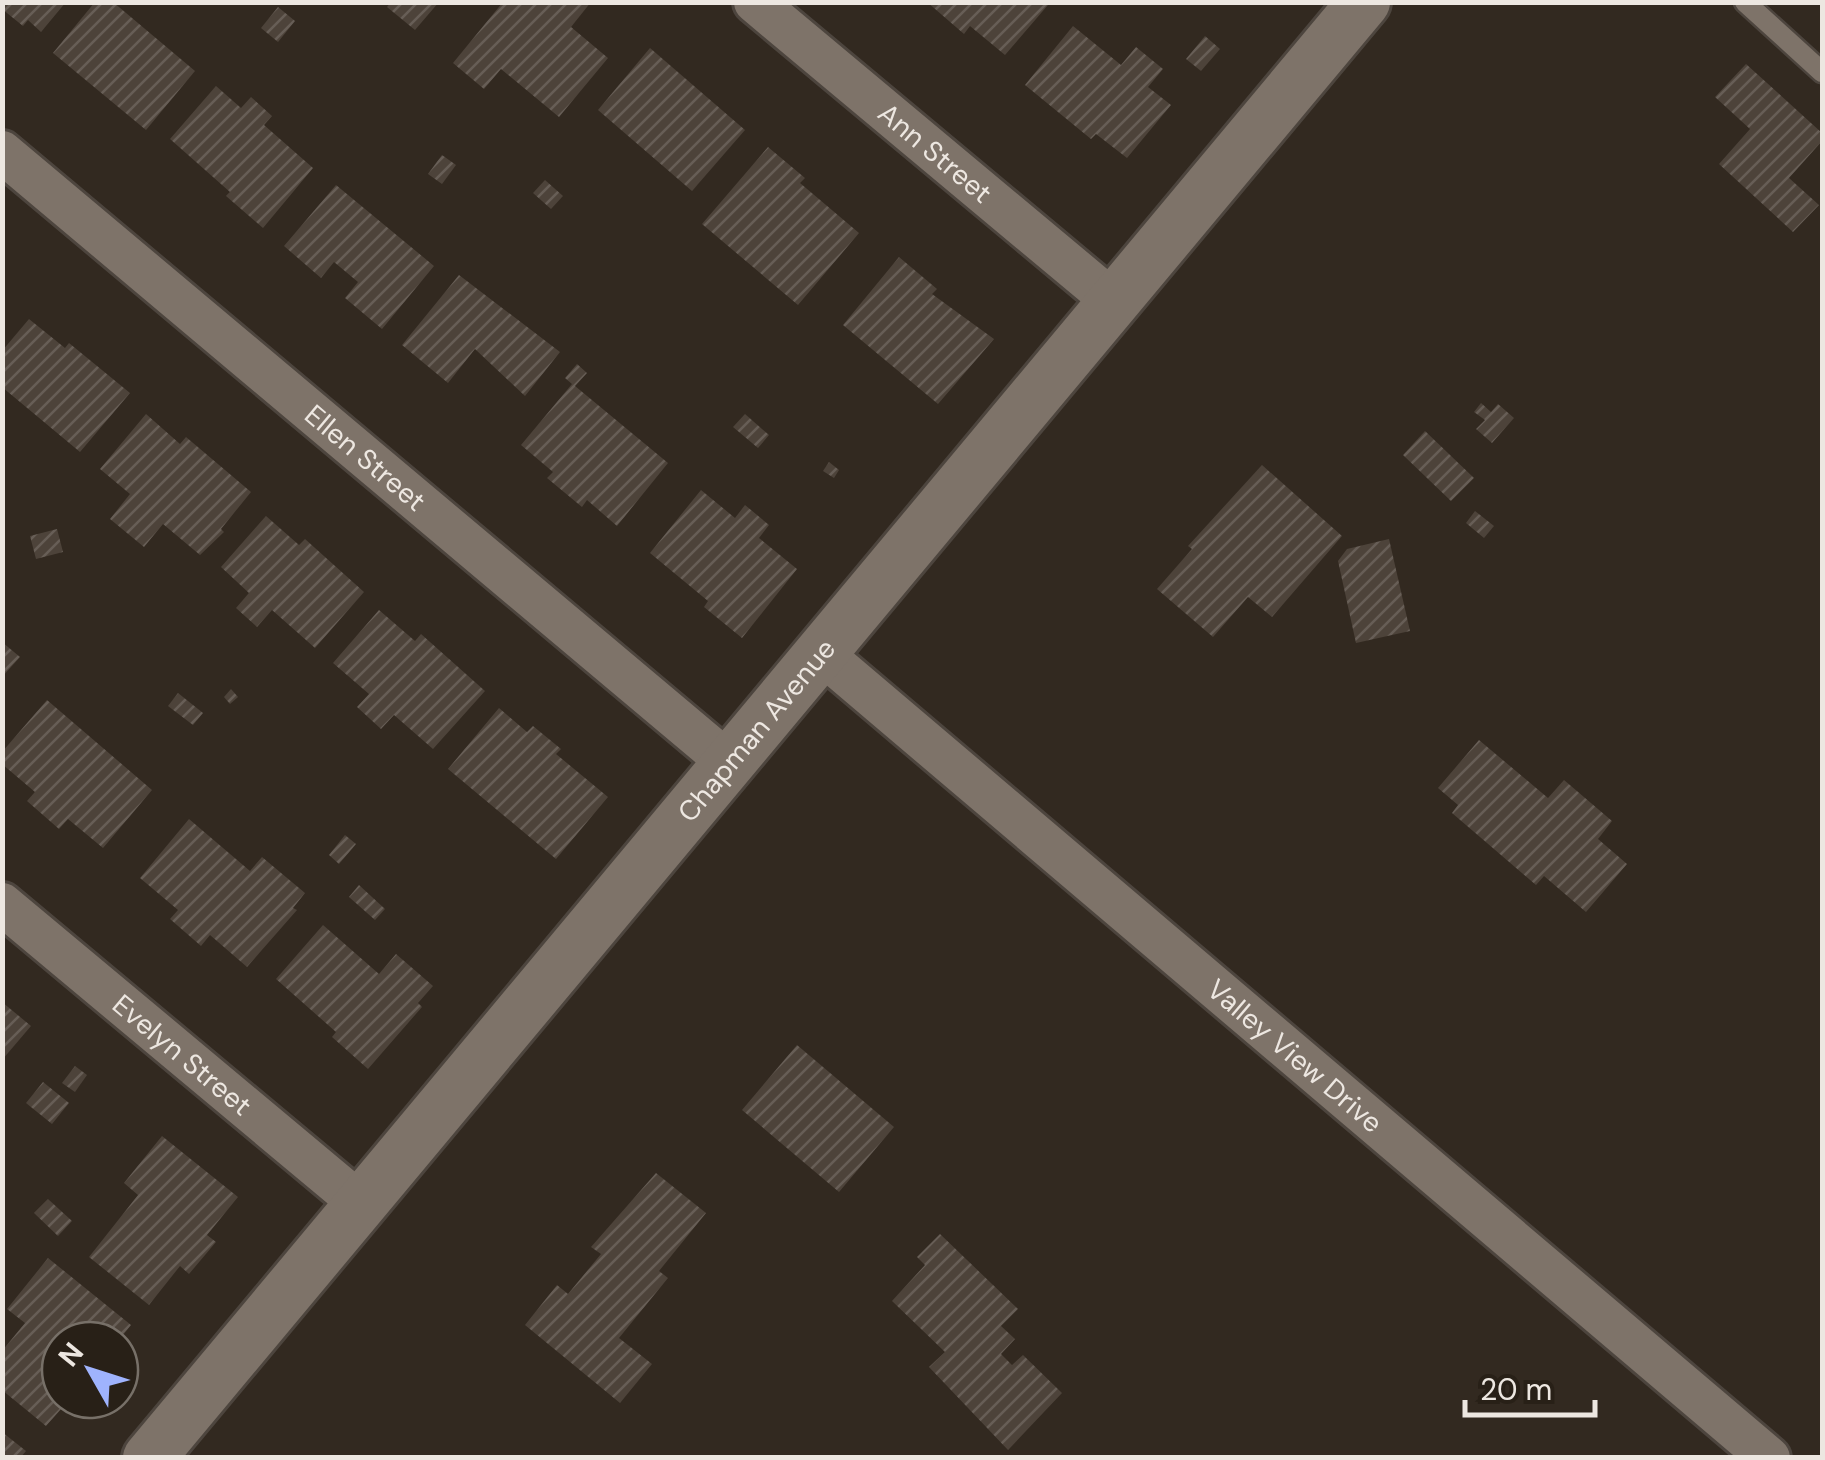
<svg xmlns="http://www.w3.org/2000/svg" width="1825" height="1460" font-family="'DM Sans',sans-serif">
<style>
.building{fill:url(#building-hatch)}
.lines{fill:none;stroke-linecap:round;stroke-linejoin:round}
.service-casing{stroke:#4d453e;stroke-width:25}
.minor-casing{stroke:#4d453e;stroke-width:48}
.tertiary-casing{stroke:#4d453e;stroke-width:58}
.service{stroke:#7e7369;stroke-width:20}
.minor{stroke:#7e7369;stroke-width:42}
.tertiary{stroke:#7e7369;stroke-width:52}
.labels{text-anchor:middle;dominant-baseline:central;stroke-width:10;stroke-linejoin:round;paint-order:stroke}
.street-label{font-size:28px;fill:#ede7e1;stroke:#282017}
</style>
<defs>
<pattern id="building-hatch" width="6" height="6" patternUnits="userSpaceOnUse" patternTransform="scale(2.5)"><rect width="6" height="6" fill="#4d433a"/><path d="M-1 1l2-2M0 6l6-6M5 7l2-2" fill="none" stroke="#675e56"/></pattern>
</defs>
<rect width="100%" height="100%" fill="#322920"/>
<!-- building -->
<g class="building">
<path d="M2 2H66L41 32 28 20 23 26 2 9Z"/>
<path d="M95 2H113L195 71 146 130 53 53Z"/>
<path d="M391 2H439L415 30 387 7Z"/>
<path d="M503 2H591L571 27 608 58 559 117 501 69 484 89 453 63Z"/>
<path d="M927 2H1045L1048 5 1005 55 970 26 964 34Z"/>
<path d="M278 7 295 21 278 42 261 28Z"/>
<path d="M1073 26 1121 65 1136 47 1163 69 1148 87 1171 105 1127 158 1096 134 1091 139 1025 85Z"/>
<path d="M1205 36 1220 49 1201 71 1186 59Z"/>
<path d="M650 48 745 130 692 191 598 110Z"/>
<path d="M1746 64 1822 133V141L1789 178 1819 205 1793 232 1719 164 1750 129 1715 97Z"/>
<path d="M216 86 241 108 251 97 272 116 264 125 313 168 263 228 226 196 230 192 170 139Z"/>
<path d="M768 147 805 178 800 183 859 233 798 305 702 224Z"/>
<path d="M442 155 456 165 442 184 428 174Z"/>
<path d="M545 180 563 196 551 209 533 193Z"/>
<path d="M336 185 434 266 382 329 345 298 358 282 334 262 321 278 284 246Z"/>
<path d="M899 257 937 289 932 294 994 339 938 404 843 325Z"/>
<path d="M459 275 560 352 525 396 475 349 448 383 402 345Z"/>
<path d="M29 319 65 348 69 343 130 393 80 452 2 387V351Z"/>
<path d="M577 364 587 373 575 386 668 463 617 526 587 500 582 507 547 478 553 472 521 445 572 384 565 378Z"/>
<path d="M1481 403 1491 412 1498 404 1514 418 1492 443 1476 429 1485 420 1474 412Z"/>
<path d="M146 414 180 444 186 437 251 492 221 529 224 532 200 555 163 524 144 547 110 519 130 494 100 469Z"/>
<path d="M745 414 769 435 758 448 733 427Z"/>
<path d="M1425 431 1474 478 1451 501 1403 455Z"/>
<path d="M829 462 839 470 834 478 823 471Z"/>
<path d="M1262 465 1342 536 1272 617 1248 597 1213 637 1157 589 1192 549 1188 546Z"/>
<path d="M701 490 735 518 745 505 769 525 759 538 797 569 742 638 704 607 708 601 650 553Z"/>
<path d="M1475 511 1494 526 1484 538 1466 523Z"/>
<path d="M266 516 299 545 305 539 364 592 315 648 272 610 257 627 236 608 249 593 221 567Z"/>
<path d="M57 529 63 552 36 559 30 536Z"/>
<path d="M1389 539 1410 631 1356 643 1338 561 1347 549Z"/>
<path d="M379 610 415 641 421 634 485 691 433 749 394 715 381 729 357 707 369 694 333 663Z"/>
<path d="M2 642 20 657 2 677Z"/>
<path d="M231 689 238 697 230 704 224 697Z"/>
<path d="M178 693 203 713 193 725 168 706Z"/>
<path d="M47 700 152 790 103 848 68 819 59 829 27 801 35 792 2 764V752Z"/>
<path d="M499 708 527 732 533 726 561 749 556 754 608 797 556 859 448 769Z"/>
<path d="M1479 740 1548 798 1564 780 1612 821 1598 839 1627 864 1586 912 1544 876 1536 885 1452 813 1458 805 1438 788Z"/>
<path d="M189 819 250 871 262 857 305 893 293 908 297 910 247 967 210 935 201 946 170 919 178 910 140 878Z"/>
<path d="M345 835 356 844 339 864 329 855Z"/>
<path d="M359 885 385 909 375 920 349 897Z"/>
<path d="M323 925 379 974 396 954 433 986 418 1003 422 1007 368 1069 332 1037 336 1032 276 979Z"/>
<path d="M2 1002 31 1026 2 1060Z"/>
<path d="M797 1045 894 1127 839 1192 742 1110Z"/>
<path d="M75 1066 87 1075 75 1092 62 1083Z"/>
<path d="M43 1082 69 1103 52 1124 26 1103Z"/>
<path d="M162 1136 238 1197 207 1235 216 1242 189 1274 180 1266 149 1305 89 1257 138 1195 124 1183Z"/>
<path d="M656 1173 706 1213 659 1271 668 1278 619 1338 652 1364 620 1403 525 1325 557 1285 568 1294 601 1254 591 1247Z"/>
<path d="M48 1199 72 1221 58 1236 34 1213Z"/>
<path d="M940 1234 1018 1309 1001 1326 1015 1339 1001 1354 1012 1365 1023 1355 1062 1393 1008 1450 929 1367 945 1352 892 1301 925 1265 917 1257Z"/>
<path d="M48 1258 131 1325 119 1340H60V1400H69L46 1426 2 1390V1351L25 1323 7 1309Z"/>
<path d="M2 1432 26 1451 20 1458H2Z"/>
</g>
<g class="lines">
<defs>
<path id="service" d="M1745 2 1822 72"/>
<g id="minor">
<path id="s1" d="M755 2 1114 302"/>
<path id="s2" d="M2 152 729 763"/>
<path id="s3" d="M821 653 1769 1458"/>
<path id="s4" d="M2 904 361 1204"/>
</g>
<g id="tertiary">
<path id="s5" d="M149 1458 1364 2"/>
</g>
</defs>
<!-- service casing -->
<use href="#service" class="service-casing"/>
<!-- minor casing -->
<use href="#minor" class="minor-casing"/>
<!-- tertiary casing -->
<use href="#tertiary" class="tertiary-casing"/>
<!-- service -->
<use href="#service" class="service"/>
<!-- minor -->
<use href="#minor" class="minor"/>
<!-- tertiary -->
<use href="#tertiary" class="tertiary"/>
</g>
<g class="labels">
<!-- street labels -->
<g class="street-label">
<text stroke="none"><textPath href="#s1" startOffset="235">Ann Street</textPath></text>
<text stroke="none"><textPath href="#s2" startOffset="475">Ellen Street</textPath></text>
<text stroke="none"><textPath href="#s5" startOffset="948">Chapman Avenue</textPath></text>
<text stroke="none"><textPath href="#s4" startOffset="235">Evelyn Street</textPath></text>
<text stroke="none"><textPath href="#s3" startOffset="622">Valley View Drive</textPath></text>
</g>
</g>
<!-- border -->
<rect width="1825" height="1460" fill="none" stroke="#ede7e1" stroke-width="10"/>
<!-- north arrow -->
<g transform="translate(90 1370) rotate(309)"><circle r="48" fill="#282017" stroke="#777068" stroke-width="2.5"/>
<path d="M0-8L18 38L0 25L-18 38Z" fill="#9fb3fd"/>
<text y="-15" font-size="28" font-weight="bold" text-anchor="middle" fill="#ede7e1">N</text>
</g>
<!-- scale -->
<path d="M1465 1400v15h130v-15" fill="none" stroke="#ede7e1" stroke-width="5"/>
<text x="1480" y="1400" font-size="30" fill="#ede7e1" stroke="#282017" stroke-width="8" paint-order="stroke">20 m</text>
</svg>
